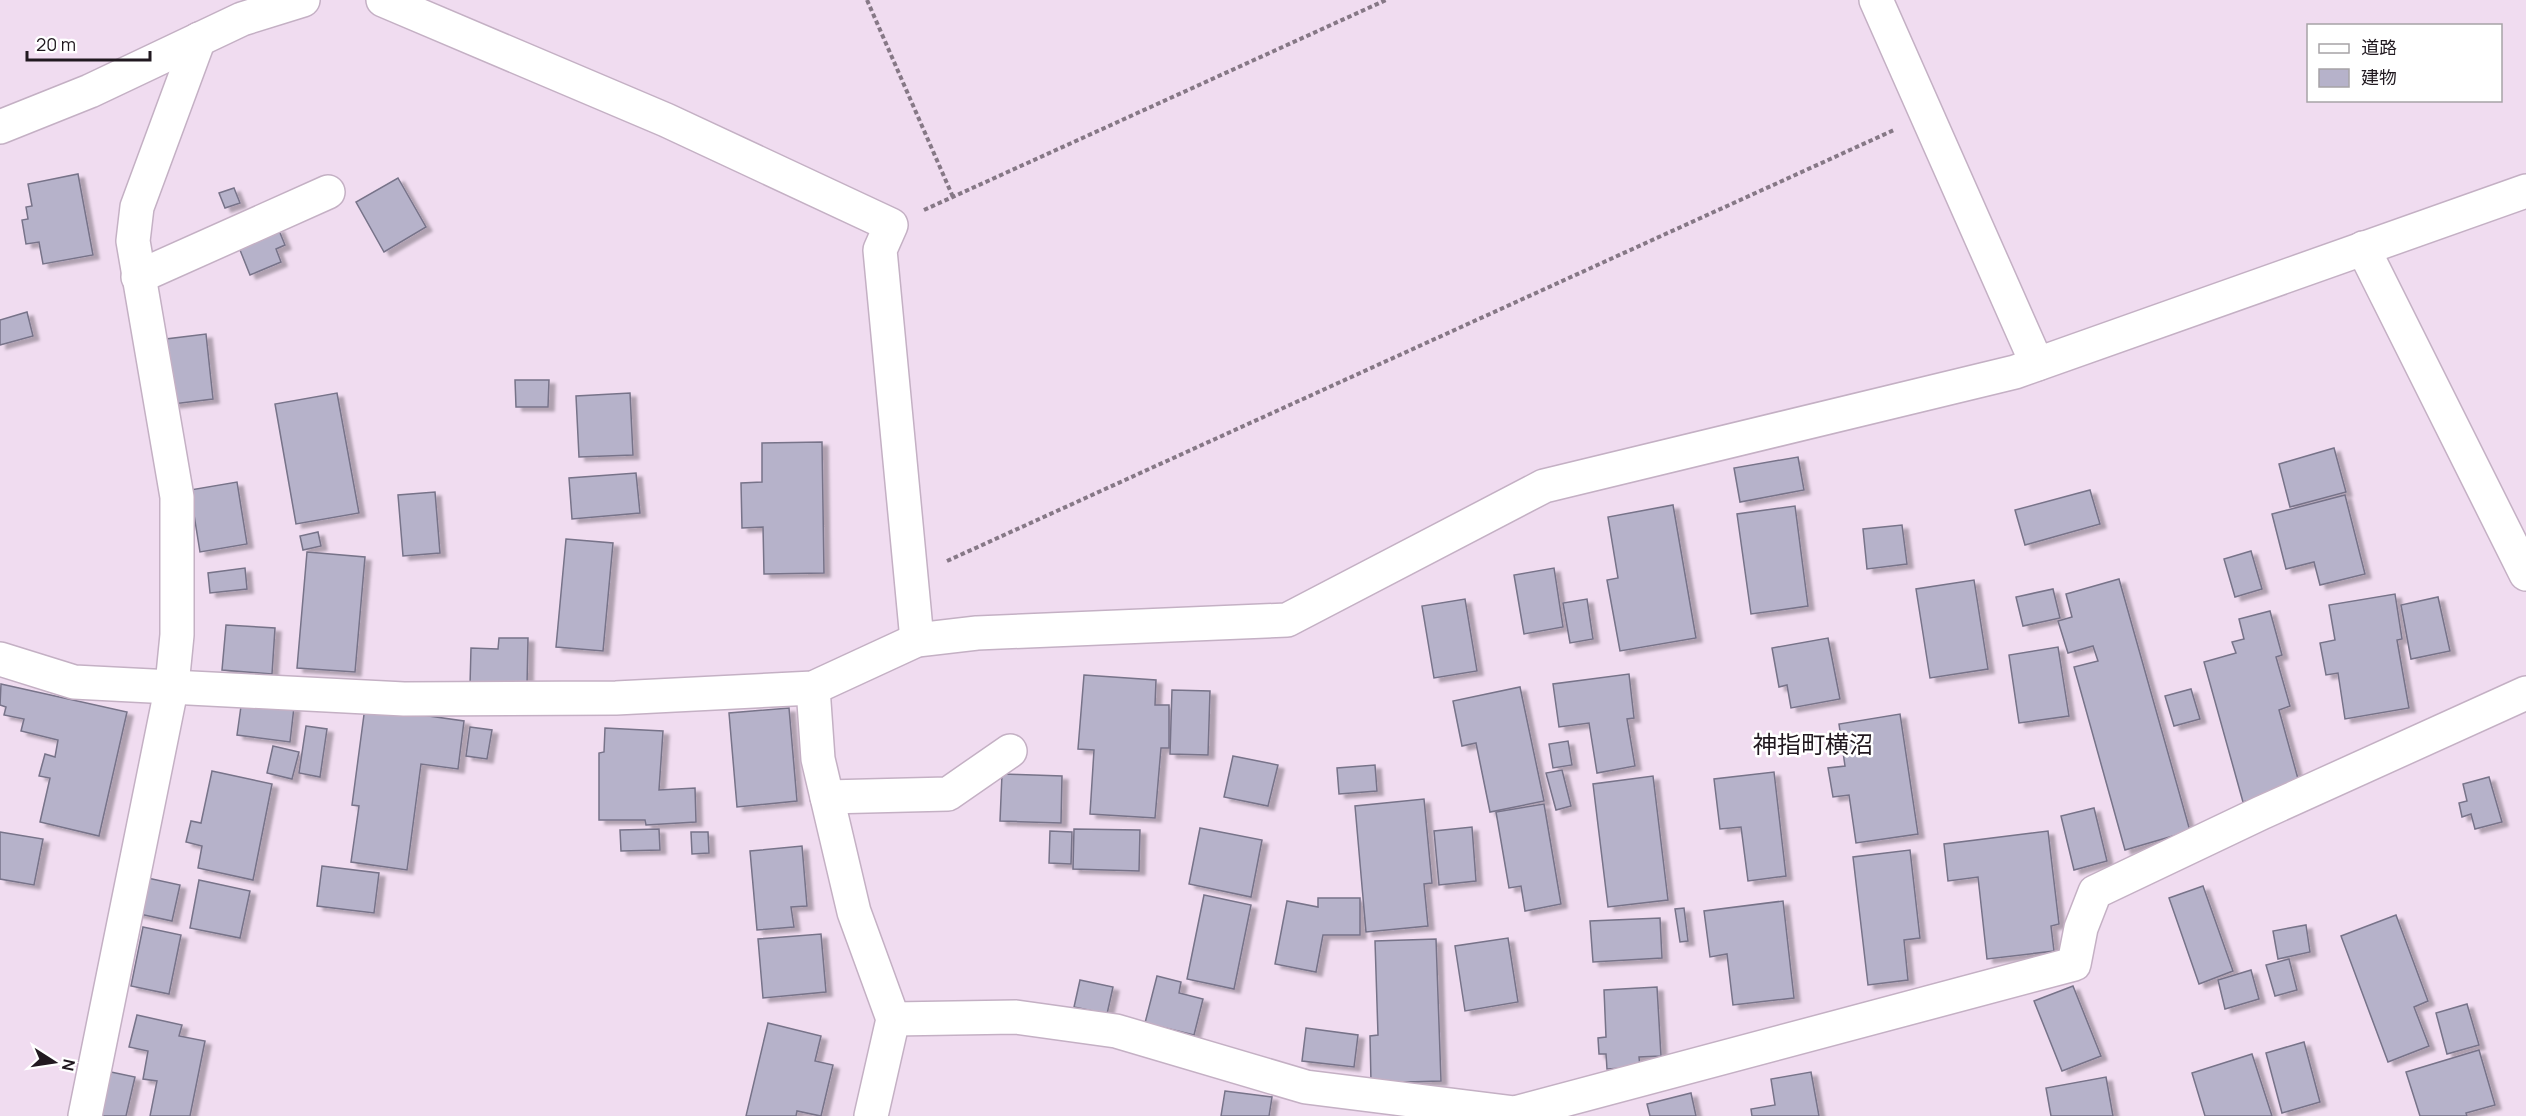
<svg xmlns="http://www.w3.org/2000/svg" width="2526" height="1116" font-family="Manrope,'Noto Sans JP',sans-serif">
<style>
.building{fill:#b6b2ca;stroke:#777389;stroke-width:1.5;filter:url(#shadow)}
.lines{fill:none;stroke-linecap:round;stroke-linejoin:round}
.minor-casing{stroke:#c4b0c4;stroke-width:36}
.path{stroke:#867886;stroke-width:4;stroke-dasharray:4.5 3;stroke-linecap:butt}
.minor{stroke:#fff;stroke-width:33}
.labels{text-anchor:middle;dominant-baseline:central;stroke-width:5;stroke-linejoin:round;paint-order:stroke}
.quarter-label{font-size:24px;fill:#211920;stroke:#fff}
</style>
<defs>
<filter id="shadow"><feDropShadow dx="6" dy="4" stdDeviation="1.5" flood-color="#0004"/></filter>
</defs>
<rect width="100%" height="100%" fill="#f0dcf0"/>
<!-- building -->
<g class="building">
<path d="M78 174 93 255 43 264 39 242 26 244 22 220 28 219 26 207 32 206 28 184Z"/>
<path d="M398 178 426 227 384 252 356 202Z"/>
<path d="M234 188 240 203 225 208 219 193Z"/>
<path d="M278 228 285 245 276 249 281 262 250 275 238 245Z"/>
<path d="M27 312 33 336 0 345V320Z"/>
<path d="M206 334 213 399 173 404 166 339Z"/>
<path d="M515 380H549L548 407H516Z"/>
<path d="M337 393 359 513 296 524 275 404Z"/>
<path d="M630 393 633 455 579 457 576 396Z"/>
<path d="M822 442 824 573 764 574 763 527 742 528 741 483 762 482V443Z"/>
<path d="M2334 448 2346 492 2290 507 2279 464Z"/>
<path d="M1798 457 1804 490 1740 502 1734 468Z"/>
<path d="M636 473 640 513 572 519 569 478Z"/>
<path d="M237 482 247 544 200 552 190 490Z"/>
<path d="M2090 490 2100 524 2025 545 2015 510Z"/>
<path d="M435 492 440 553 403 556 398 495Z"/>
<path d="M2345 495 2365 574 2320 585 2314 562 2286 569 2272 514Z"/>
<path d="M1673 505 1696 638 1620 651 1607 580 1618 578 1608 517Z"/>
<path d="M1795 506 1808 606 1751 614 1737 514Z"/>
<path d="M1902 525 1907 564 1867 569 1863 529Z"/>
<path d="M318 532 321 546 303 550 300 536Z"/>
<path d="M566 539 613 543 603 651 556 647Z"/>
<path d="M2251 551 2262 589 2235 597 2224 559Z"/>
<path d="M307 552 365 557 355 672 297 668Z"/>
<path d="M245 568 247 589 210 593 208 573Z"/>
<path d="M1554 568 1563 627 1524 634 1514 575Z"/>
<path d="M2119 579 2190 831 2125 850 2074 667 2098 661 2093 646 2068 653 2058 621 2072 617 2066 594Z"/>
<path d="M1974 580 1988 669 1930 678 1916 589Z"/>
<path d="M2053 589 2060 618 2023 626 2016 597Z"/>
<path d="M2395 594 2402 639 2397 640 2409 708 2345 719 2338 673 2326 675 2320 643 2335 640 2329 605Z"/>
<path d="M2438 597 2450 651 2411 659 2401 605Z"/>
<path d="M1465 599 1477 671 1434 678 1422 606Z"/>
<path d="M1587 599 1593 639 1570 643 1563 603Z"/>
<path d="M2270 611 2282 655 2276 657 2290 706 2279 710 2300 786 2243 802 2204 662 2236 653 2232 642 2244 639 2239 619Z"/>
<path d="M226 625 275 628 272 674 222 670Z"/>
<path d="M499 638H528L527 686 470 685 471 648 498 649Z"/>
<path d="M1828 638 1840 699 1791 708 1787 685 1779 687 1772 648Z"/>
<path d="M2058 647 2069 716 2019 723 2009 655Z"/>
<path d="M1629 674 1634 718 1627 719 1635 766 1597 773 1589 723 1559 727 1553 684Z"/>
<path d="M1084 675 1156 680 1155 705H1169V748H1161L1155 818 1090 814 1094 750 1078 749Z"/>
<path d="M1 684 127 712 99 836 40 822 50 778 39 776 45 754 55 757 58 740 21 731 24 719 4 715 6 707 0 705Z"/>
<path d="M1520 687 1544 801 1490 812 1476 743 1462 746 1453 701Z"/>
<path d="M2191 689 2200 719 2174 726 2165 696Z"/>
<path d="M1172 690 1210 691 1208 755 1170 754Z"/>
<path d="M242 699 294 707 290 742 237 735Z"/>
<path d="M365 707 464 721 458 769 421 764 407 870 351 862 359 806 352 805Z"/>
<path d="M789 708 797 801 737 807 729 713Z"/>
<path d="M1900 714 1918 834 1856 843 1849 795 1833 797 1828 768 1845 766 1839 724Z"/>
<path d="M306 726 327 729 320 777 299 773Z"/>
<path d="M470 727 492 730 487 759 466 756Z"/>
<path d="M605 728 663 731 659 790 695 788 696 822 646 825 645 820H599V753L604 752Z"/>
<path d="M1568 741 1572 765 1553 768 1549 744Z"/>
<path d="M273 746 299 752 292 779 267 773Z"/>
<path d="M1233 756 1278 765 1268 806 1224 797Z"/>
<path d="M1375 765 1377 791 1339 794 1337 768Z"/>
<path d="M1562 770 1571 806 1556 810 1546 773Z"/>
<path d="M212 771 272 784 253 880 198 868 202 846 186 842 191 821 201 823Z"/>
<path d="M1774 772 1786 876 1748 881 1741 827 1720 829 1714 779Z"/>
<path d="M1002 774 1062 776 1061 823 1000 821Z"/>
<path d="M1653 776 1668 900 1608 907 1593 784Z"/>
<path d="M2489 777 2502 822 2475 829 2471 814 2462 817 2459 803 2467 801 2463 784Z"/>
<path d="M1424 799 1432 883 1424 884 1428 926 1366 932 1355 806Z"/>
<path d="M1544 804 1561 904 1525 911 1521 886 1509 888 1496 812Z"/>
<path d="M2094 808 2107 861 2074 870 2061 816Z"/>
<path d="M1472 827 1476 881 1439 885 1434 831Z"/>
<path d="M1200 828 1262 840 1251 897 1189 884Z"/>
<path d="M659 829 660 850 621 851 620 830Z"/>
<path d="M1074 829 1140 830 1139 871 1073 869Z"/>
<path d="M1050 831 1072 832 1071 864 1049 863Z"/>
<path d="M2048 831 2059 924 2051 926 2054 951 1987 959 1978 877 1948 881 1944 844Z"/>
<path d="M0 832 43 839 34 885 0 879Z"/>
<path d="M691 832H708L709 853 692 854Z"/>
<path d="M802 846 807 906 791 907 794 927 757 930 750 851Z"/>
<path d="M1910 850 1920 938 1904 940 1908 980 1868 985 1853 857Z"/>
<path d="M322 866 379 873 374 913 317 906Z"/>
<path d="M143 877 180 885 172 921 135 913Z"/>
<path d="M199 880 250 891 240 938 190 928Z"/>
<path d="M2203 886 2233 971 2199 984 2169 898Z"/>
<path d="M1204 895 1251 905 1234 989 1187 979Z"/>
<path d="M1318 898H1360V935H1323L1316 972 1275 964 1287 901 1318 907Z"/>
<path d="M1783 901 1794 998 1733 1005 1727 954 1710 957 1704 911Z"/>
<path d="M1684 908 1688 941 1680 942 1675 909Z"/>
<path d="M2396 915 2428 1001 2414 1007 2429 1046 2388 1062 2341 936Z"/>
<path d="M1660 918 1662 958 1593 962 1590 921Z"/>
<path d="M2306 925 2310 952 2278 959 2273 931Z"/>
<path d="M143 927 181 935 169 994 131 986Z"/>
<path d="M821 934 826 992 763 998 758 939Z"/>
<path d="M1508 938 1518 1002 1465 1011 1455 946Z"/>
<path d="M1436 939 1441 1081 1371 1083 1370 1036 1378 1035 1375 941Z"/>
<path d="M2289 959 2297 990 2275 996 2266 965Z"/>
<path d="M2251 970 2259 999 2225 1009 2218 980Z"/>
<path d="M1157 976 1181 982 1179 993 1203 999 1194 1035 1145 1023Z"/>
<path d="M1080 980 1113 987 1107 1014 1074 1007Z"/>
<path d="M2073 986 2101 1056 2062 1071 2034 1001Z"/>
<path d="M1657 987 1661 1056 1639 1057 1640 1067 1607 1069 1606 1054H1599L1598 1038 1606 1037 1604 990Z"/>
<path d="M2467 1004 2479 1045 2447 1054 2436 1013Z"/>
<path d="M137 1015 182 1025 179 1036 205 1041 190 1116H150L157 1081 143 1079 148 1051 129 1047Z"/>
<path d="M768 1023 821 1036 815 1061 833 1065 821 1116 797 1111 796 1116H746Z"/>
<path d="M1306 1028 1358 1035 1354 1067 1302 1061Z"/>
<path d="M2304 1042 2320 1102 2282 1113 2266 1053Z"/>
<path d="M2479 1050 2495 1105 2466 1113 2467 1116H2420L2406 1072Z"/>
<path d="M2252 1054 2272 1116H2205L2192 1073Z"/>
<path d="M111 1072 135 1077 126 1116H101Z"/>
<path d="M1811 1072 1819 1116H1752L1751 1109 1775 1105 1771 1079Z"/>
<path d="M2106 1077 2113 1116H2051L2046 1088Z"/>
<path d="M1225 1091 1272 1097 1269 1116H1221Z"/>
<path d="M1691 1093 1696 1116H1650L1647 1104Z"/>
</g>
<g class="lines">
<defs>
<g id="minor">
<path d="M383 0 666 120 891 225 880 250 917 640"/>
<path d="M1876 0 2037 364"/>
<path d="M0 127 90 91 242 19 303 0"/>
<path d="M2363 248 2526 574"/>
<path d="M138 277 328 192"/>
<path d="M0 659 74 682 404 699 616 698 813 688 917 640 977 633 1287 620 1544 486 2015 372 2526 191"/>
<path d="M813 688 818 759 854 912 893 1019 871 1116"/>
<path d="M827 797 948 794 1010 751"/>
<path d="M893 1019 1016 1017 1116 1031 1306 1087 1515 1113 2074 964 2081 928 2095 892 2261 813 2526 693"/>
<path d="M85 1116 172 685 177 635V497L133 241 137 207 199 39"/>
</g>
</defs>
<!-- minor casing -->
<use href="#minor" class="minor-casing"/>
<!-- path -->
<g class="path">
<path d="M867 0 953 197"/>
<path d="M924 210 1386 0"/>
<path d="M947 561 1894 130"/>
</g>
<!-- minor -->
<use href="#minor" class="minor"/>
</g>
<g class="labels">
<!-- quarter labels -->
<g class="quarter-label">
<text x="1813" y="743">神指町横沼</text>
</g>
</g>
<!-- legend -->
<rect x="2307" y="24" width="195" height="78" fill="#ffffff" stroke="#a6a3a6" stroke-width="1.5"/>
<rect x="2319" y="44" width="30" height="9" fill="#ffffff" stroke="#a6a3a6" stroke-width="1.5"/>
<text x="2361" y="54" font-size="18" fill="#211920">道路</text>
<rect x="2319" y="69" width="30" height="18" fill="#b6b2ca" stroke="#a6a3a6" stroke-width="1.5"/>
<text x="2361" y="84" font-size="18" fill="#211920">建物</text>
<!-- north arrow -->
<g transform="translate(54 1062) rotate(102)" stroke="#ffffff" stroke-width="4.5" paint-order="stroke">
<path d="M0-4.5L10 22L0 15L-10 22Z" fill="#211920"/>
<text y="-9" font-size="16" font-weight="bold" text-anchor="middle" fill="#211920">N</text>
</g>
<!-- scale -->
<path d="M27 51v9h123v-9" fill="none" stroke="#211920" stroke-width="3"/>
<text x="36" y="51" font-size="18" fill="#211920" stroke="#ffffff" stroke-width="4.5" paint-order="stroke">20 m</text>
</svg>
